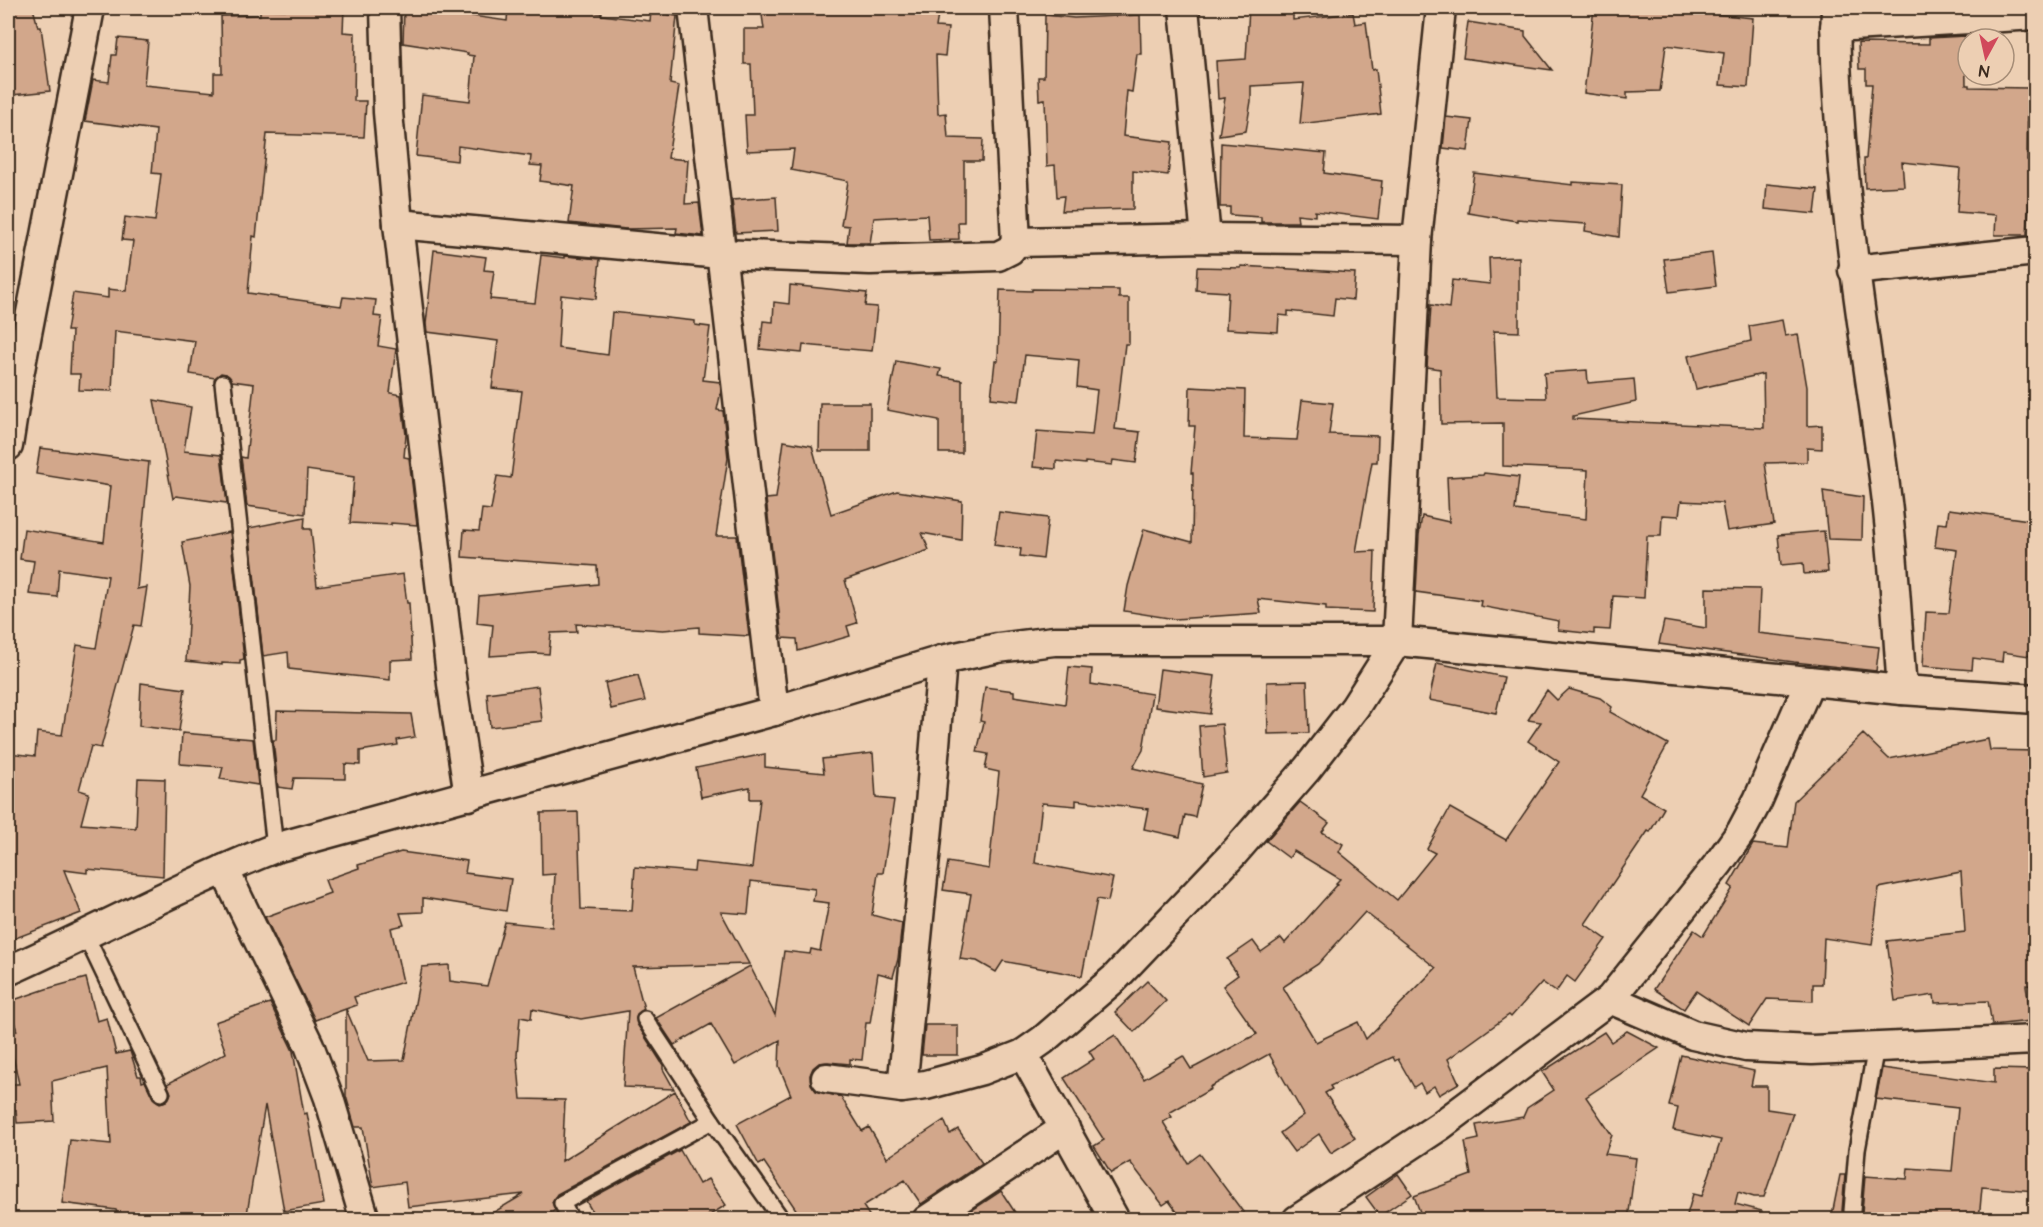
<svg xmlns="http://www.w3.org/2000/svg" width="2043" height="1227" font-family="'Architects Daughter',sans-serif">
<style>
.building{fill:#d2a78b;stroke:#3b2a1e;stroke-width:1.5;fill-rule:evenodd}
.lines{fill:none;stroke-linecap:round;stroke-linejoin:round}
.lane-casing{stroke:#3b2a1e;stroke-width:20}
.street-casing{stroke:#3b2a1e;stroke-width:33}
.lane{stroke:#edcfb3;stroke-width:15}
.street{stroke:#edcfb3;stroke-width:28}
</style>
<rect width="100%" height="100%" fill="#edcfb3"/>
<filter id="ink" filterUnits="userSpaceOnUse"><feTurbulence type="fractalNoise" baseFrequency=".0167" numOctaves="2"/><feDisplacementMap in="SourceGraphic" scale="12" xChannelSelector="R" yChannelSelector="G"/><feConvolveMatrix kernelMatrix="1 2 1 2 8 2 1 2 1" color-interpolation-filters="sRGB"/></filter>
<g filter="url(#ink)">
<!-- building -->
<g class="building">
<path d="M8 8H33L38 27H41L50 91 12 95 8 64Z"/>
<path d="M301 8H344L343 32 355 33 354 101H366L364 137 267 134 256 237 253 236 248 293 341 306 343 297 376 300 374 316 382 317 378 346 396 349 390 393 401 395 406 435 404 457 409 458 417 525 391 523V525L350 523 354 477 307 470 305 514 247 506 241 457 246 458 254 384 232 381 226 374 221 373 215 378 190 374 195 341 115 331 112 391 79 390 80 374H70L72 331H67L73 293 108 298V289L126 291 133 241 122 240 125 217 155 221 161 174 152 173 156 130 85 121 93 80 109 82 112 55H116L118 38 148 41 144 85 214 92V73H222L221 16 260 15V9L301 10Z"/>
<path d="M404 8H417L507 21 508 8H590V12L602 13 601 15 650 21 651 12 677 16 670 84 679 86 668 158 688 160 685 204 699 203 703 236 676 233 677 228 626 229 569 223 574 186 540 181 542 166 530 165 531 156 458 146 457 161 416 156 422 95 470 101 474 56 467 55 468 53 403 43Z"/>
<path d="M761 8H901V10L938 15 936 27 948 28 945 56 936 55 938 114 946 113 948 138 983 139 982 161H964V222H958L959 239 929 240 927 215 874 218 870 243H847L849 226 841 225 848 181 791 170 794 149 747 151 745 115H753L751 64H744V29H764Z"/>
<path d="M1249 8H1293V20L1353 13 1355 24 1366 22 1372 70 1376 69 1381 114 1300 124 1304 83 1251 86V101L1246 131 1219 135 1225 98 1218 99 1216 61 1246 59Z"/>
<path d="M1594 8H1715L1714 14 1753 18 1748 87 1720 85 1724 53 1666 45 1660 91 1627 92V99L1584 93Z"/>
<path d="M1045 15 1074 18 1140 15 1141 54H1137L1132 92 1127 91 1123 136 1172 142 1168 175 1133 171V209L1062 211 1064 196 1057 197 1055 165 1047 166 1045 99 1039 100 1038 77H1044Z"/>
<path d="M1468 22 1525 31V36L1552 70 1463 58Z"/>
<path d="M1965 36 1966 85H1969V87L2028 88 2027 160H2032L2027 235H1995L1996 215 1957 212 1960 168 1902 162 1904 186 1865 188 1864 159H1866L1872 84H1866V69H1859L1858 43 1929 44V38Z"/>
<path d="M1446 117 1472 120 1468 151 1443 148Z"/>
<path d="M1221 143 1326 153 1324 173 1382 181 1378 219 1315 211V216L1297 214 1298 222H1261V217L1230 215V207H1220Z"/>
<path d="M1474 173 1573 185V182L1622 185 1619 237 1585 231 1586 224 1517 219V221L1468 213Z"/>
<path d="M1767 184 1818 189 1815 214 1765 209Z"/>
<path d="M776 197 778 231 736 233 732 200Z"/>
<path d="M434 250 486 257 484 270 494 271 490 299 535 303 541 255 565 258V256L600 259 596 299 561 295 558 348 608 355 612 312 695 321V325L710 327 703 380 720 382 721 391 717 410 723 411 728 458 716 536H737L749 636 699 633V627L663 630 576 624 577 632 551 633 549 654 534 653 490 656 493 625 477 623 479 596 598 584 597 566 462 557 464 530 479 531 482 509 491 510 497 476 511 478 522 391 492 388 498 341 427 332 426 324Z"/>
<path d="M1712 253 1716 286 1669 292 1664 259Z"/>
<path d="M1519 257V332L1494 331 1497 397 1546 398 1544 373 1587 370 1588 383 1634 379 1636 402 1573 416V419L1764 428 1763 374 1696 389 1688 356 1751 341 1749 326 1782 320 1785 336 1798 334 1807 387V426L1822 425V449L1807 448V462L1765 463 1774 524 1727 531 1722 503 1681 501 1679 516 1662 515 1661 536H1647L1644 598 1613 596 1610 630 1594 629V634L1558 630 1559 621 1480 606 1481 601 1416 592 1419 535 1422 516 1449 522 1447 477 1483 475 1484 473 1519 477 1515 510 1586 519 1588 470 1503 466V423L1441 424 1440 369 1427 367 1431 305 1449 308 1452 280 1490 284 1489 258Z"/>
<path d="M1241 266 1355 273 1353 300 1335 298 1333 316 1288 311V316L1279 315 1278 332 1226 329 1228 292 1196 290 1197 267 1241 268Z"/>
<path d="M790 285 867 293 865 306 877 307 872 351 803 345 802 353 760 349 763 321 773 322 774 302 789 304Z"/>
<path d="M1032 289 1119 290V298H1129V344H1125L1115 429 1140 432 1136 463 1113 460 1112 465 1085 462V464L1056 461V469L1033 467 1037 431 1092 435 1097 390 1077 387 1079 360 1025 355 1019 401 991 398 995 361H998L1000 290 1032 291Z"/>
<path d="M896 361 941 369 939 376 962 380V453H939V420L887 410Z"/>
<path d="M1190 387 1245 390 1244 438 1297 440 1302 400 1333 403 1329 434 1378 436 1377 462H1372L1356 552 1375 551 1373 612 1326 610V606L1258 599 1261 613 1175 619 1124 611 1128 586 1144 529 1192 542 1193 473H1191L1195 426H1189Z"/>
<path d="M154 400 191 407 184 451 221 455 227 503 176 496 173 499Z"/>
<path d="M820 403H870V451H819Z"/>
<path d="M784 441 812 446 831 514 897 491 962 501 961 540 922 533 929 550 845 580 857 623 847 626 850 636 798 651 797 639 782 638 766 499 776 498Z"/>
<path d="M40 448 149 462 137 589 147 587 141 626 134 625 101 748 91 746 79 790 89 793 81 824 136 828 138 778 165 779 163 876 87 869V873L64 870 81 913 8 941V846L10 847 14 792H11L13 776H8V753L35 756 37 732 62 735 77 645 96 648 108 576 59 569 57 597 29 594 34 561 20 559 24 529 104 542 110 486 36 474Z"/>
<path d="M1823 491 1863 497 1862 540 1828 539Z"/>
<path d="M1949 509 2036 521V641H2031L2029 656 2003 652 2002 662 1973 658 1972 670 1923 666 1926 612 1949 613 1957 550 1935 547 1938 523 1947 524Z"/>
<path d="M999 512 1048 518 1043 559 1020 556 1021 549 994 545Z"/>
<path d="M305 517 304 529H311L317 586 403 574 407 603H409L412 659 390 660V680L289 669 288 652 263 656 249 528Z"/>
<path d="M1824 531 1828 572 1804 574 1803 563 1781 565 1778 535Z"/>
<path d="M230 532 244 659 240 660V664L222 663V665L186 661 190 586 182 542Z"/>
<path d="M1706 588 1760 589 1758 633 1879 647 1876 671 1794 662 1659 644 1664 621 1706 628Z"/>
<path d="M1437 663 1504 677 1496 713 1429 700Z"/>
<path d="M1069 667 1092 669 1091 684 1152 694 1143 750 1133 768 1202 784 1195 817 1185 815 1180 837 1144 829 1148 809 1076 800V806L1042 803 1035 863 1113 878 1108 901 1097 899 1082 976 1003 961 996 972 977 961 960 959 971 894 943 890 948 862 989 869 999 772 985 769 988 754 977 752 984 722 980 721 985 687 1014 691V696L1065 704Z"/>
<path d="M1160 669 1215 676 1210 714 1155 707Z"/>
<path d="M638 675 645 701 611 709 605 683Z"/>
<path d="M1307 681 1309 733 1268 734 1267 682Z"/>
<path d="M141 683 185 689 179 731 139 726Z"/>
<path d="M538 686 542 721 490 727 487 693Z"/>
<path d="M1569 689 1600 698 1612 707 1610 712 1668 744 1640 794 1664 808 1650 832 1648 831 1585 924 1606 939 1575 982 1567 976 1556 992 1542 982 1511 1017 1509 1015 1448 1059 1459 1083 1439 1095 1434 1086 1425 1092 1420 1083 1414 1087 1398 1059 1395 1061 1393 1057 1330 1086 1332 1089 1325 1093 1355 1138 1331 1153 1319 1134 1294 1152 1280 1133 1304 1115 1269 1054 1210 1087 1211 1089 1169 1113 1172 1117 1163 1122 1188 1163 1200 1154 1249 1220H1183L1169 1201 1163 1205 1130 1162 1111 1173 1094 1146 1104 1140 1064 1078 1094 1059 1089 1051 1115 1035 1144 1079 1183 1056 1191 1069 1197 1066 1257 1034 1223 986 1238 975 1227 959 1253 941 1261 952 1281 938 1285 943 1338 884 1336 883 1340 879 1294 851 1289 858 1266 841 1300 802 1329 823 1322 832 1343 844 1339 852 1397 900 1435 853 1427 849 1450 808 1506 840 1559 762 1528 741 1541 722 1528 720 1547 690 1557 700ZM1365 912 1436 968 1366 1039 1358 1022 1316 1042 1283 987 1318 964Z"/>
<path d="M277 711 411 714 415 737 397 740 398 745 360 751V765L345 764V779L294 778 292 789 278 787 273 740H276Z"/>
<path d="M1222 724 1227 773 1203 777 1199 726Z"/>
<path d="M182 733 253 739 258 785 220 779 223 767 180 764Z"/>
<path d="M1863 734 1889 759 1988 739 1990 750 2036 751V986L2026 985 2031 1021 1992 1025 1988 1001 1935 1003 1934 995 1895 1001 1887 941 1965 932 1961 872 1879 888 1872 945 1824 938 1822 984H1813V1001L1767 999 1749 1026 1696 991 1684 1009 1654 989 1694 930 1703 936 1733 888 1729 885 1753 844 1788 848 1794 801Z"/>
<path d="M873 753 876 798 894 800 883 873H878L872 915 902 923 898 959 893 977 878 973 870 1023H866L862 1060 850 1059V1064L828 1062 819 1063 813 1068 810 1075 811 1084 816 1091 841 1097 862 1131 869 1127 887 1158 944 1120 950 1134 958 1129 982 1163 921 1204 905 1180 863 1206 872 1220H803L764 1162 759 1165 737 1124 791 1095 779 1066 780 1040 735 1065 711 1024 674 1045 656 1018 750 966 775 1015 784 951 810 954 811 949 820 951 829 903 813 901 815 889 751 881 748 914 721 912 749 964 633 967 644 1009 637 1014V1024L663 1065V1069L674 1089 623 1087 628 1011 581 1019 532 1009 531 1019 520 1017 517 1055 521 1099 565 1100 562 1161 675 1091 691 1122 557 1194 552 1202 555 1210 541 1220H481L524 1194 408 1207 405 1182 373 1187 363 1127H355L346 1096V1009L368 1061 404 1060 422 967 449 965 450 981 487 986 505 922 552 927 555 874 542 875 541 813 578 812 581 909 632 911 635 867 694 872 695 862 752 868 760 799H750V787L701 797 696 768 765 754V767L824 773 822 759Z"/>
<path d="M401 852 467 861 465 873 511 879 506 911 423 898V912L400 913 404 925 391 928 403 982 354 997 357 1005 315 1020 265 917 330 893 325 880 359 868 358 865Z"/>
<path d="M86 978 97 1021 107 1018 116 1054 130 1051 138 1076H141L142 1082 145 1081 153 1098 160 1103 166 1101 169 1098 171 1093 167 1084 226 1053 215 1022 270 1003 293 1051 304 1114 307 1113 324 1204 284 1211 265 1105 246 1220H228L162 1212 163 1220H119L116 1210 62 1203 70 1140 111 1144 107 1068 52 1081 54 1121 17 1123 16 1110H8V1084H19L8 1033 17 1031 8 1002 46 989Z"/>
<path d="M1147 981 1166 1001 1134 1032 1115 1012Z"/>
<path d="M925 1025H958V1055H922Z"/>
<path d="M1627 1031 1659 1048 1586 1097 1612 1135 1605 1154 1636 1158 1628 1220H1423L1414 1196 1471 1175 1465 1142 1479 1139 1476 1125 1523 1117 1527 1108 1554 1090 1542 1072 1604 1032 1611 1042Z"/>
<path d="M1681 1055 1754 1071 1751 1086H1767V1109L1793 1113 1764 1197H1754L1738 1192 1735 1204 1762 1211 1761 1220H1694V1217L1687 1215 1693 1194 1702 1196 1721 1140 1673 1130 1678 1108 1669 1106Z"/>
<path d="M1882 1068 1994 1083V1069L2036 1070V1191L1982 1187 1979 1220H1857L1862 1212 1865 1176 1907 1179 1908 1168 1952 1171 1958 1108 1876 1099Z"/>
<path d="M680 1150 699 1184 708 1179 726 1205 702 1220H597L586 1201Z"/>
<path d="M1398 1174 1412 1194 1380 1216 1366 1197Z"/>
<path d="M1840 1175H1845L1842 1211 1844 1216 1848 1220H1831Z"/>
<path d="M1001 1191 1020 1220H957Z"/>
</g>
<g class="lines">
<defs>
<g id="lane">
<path d="M223 383 275 848"/>
<path d="M86 936 161 1093"/>
<path d="M645 1019 712 1121 782 1220"/>
<path d="M1852 1211 1857 1150 1876 1047"/>
<path d="M571 1220 562 1203 712 1121"/>
</g>
<g id="street">
<path d="M385 8 388 112 398 224 452 684 469 796"/>
<path d="M693 8 774 711"/>
<path d="M1004 8 1016 242 1206 238 1417 240"/>
<path d="M1184 8 1206 238"/>
<path d="M1836 8C1834 51 1838 96 1841 139 1850 256 1870 371 1885 486 1894 554 1897 623 1902 690"/>
<path d="M1835 27 2036 15"/>
<path d="M398 224 721 254 870 260 998 256 1010 250 1016 242"/>
<path d="M1853 270 2036 251"/>
<path d="M8 446 19 375 90 8"/>
<path d="M224 869 309 1045 329 1098 365 1220"/>
<path d="M8 971C97 931 184 884 275 848L774 711 942 660 998 648 1054 641H1397L1902 690 2036 699"/>
<path d="M1610 999 1693 1035 1746 1047 1812 1050 2036 1040"/>
<path d="M1023 1054 1115 1220"/>
<path d="M826 1078 902 1088 926 1085 982 1070 1023 1054 1043 1040 1115 978 1234 853 1307 769 1355 707 1397 641 1417 240 1441 8"/>
<path d="M902 1088 929 817 942 660"/>
<path d="M927 1220 1065 1128"/>
<path d="M1297 1220 1440 1126 1610 999 1718 864 1741 832 1758 800 1810 681"/>
</g>
</defs>
<!-- lane casing -->
<use href="#lane" class="lane-casing"/>
<!-- street casing -->
<use href="#street" class="street-casing"/>
<!-- lane -->
<use href="#lane" class="lane"/>
<!-- street -->
<use href="#street" class="street"/>
</g>
</g>
<!-- margin -->
<rect width="2043" height="1227" fill="none" stroke="#edcfb3" stroke-width="30"/>
<rect x="15" y="15" width="2013" height="1197" fill="none" stroke="#3b2a1e" stroke-width="2" filter="url(#ink)"/>
<!-- north arrow -->
<g transform="translate(1986 57) rotate(188)"><circle r="28" fill="#edcfb3" stroke="#a68d77" stroke-width="1.5"/>
<path d="M0-4.5L10 22L0 15L-10 22Z" fill="#d1495b"/>
<text y="-9" font-size="16" font-weight="bold" text-anchor="middle" fill="#3b2a1e">N</text>
</g>
</svg>
